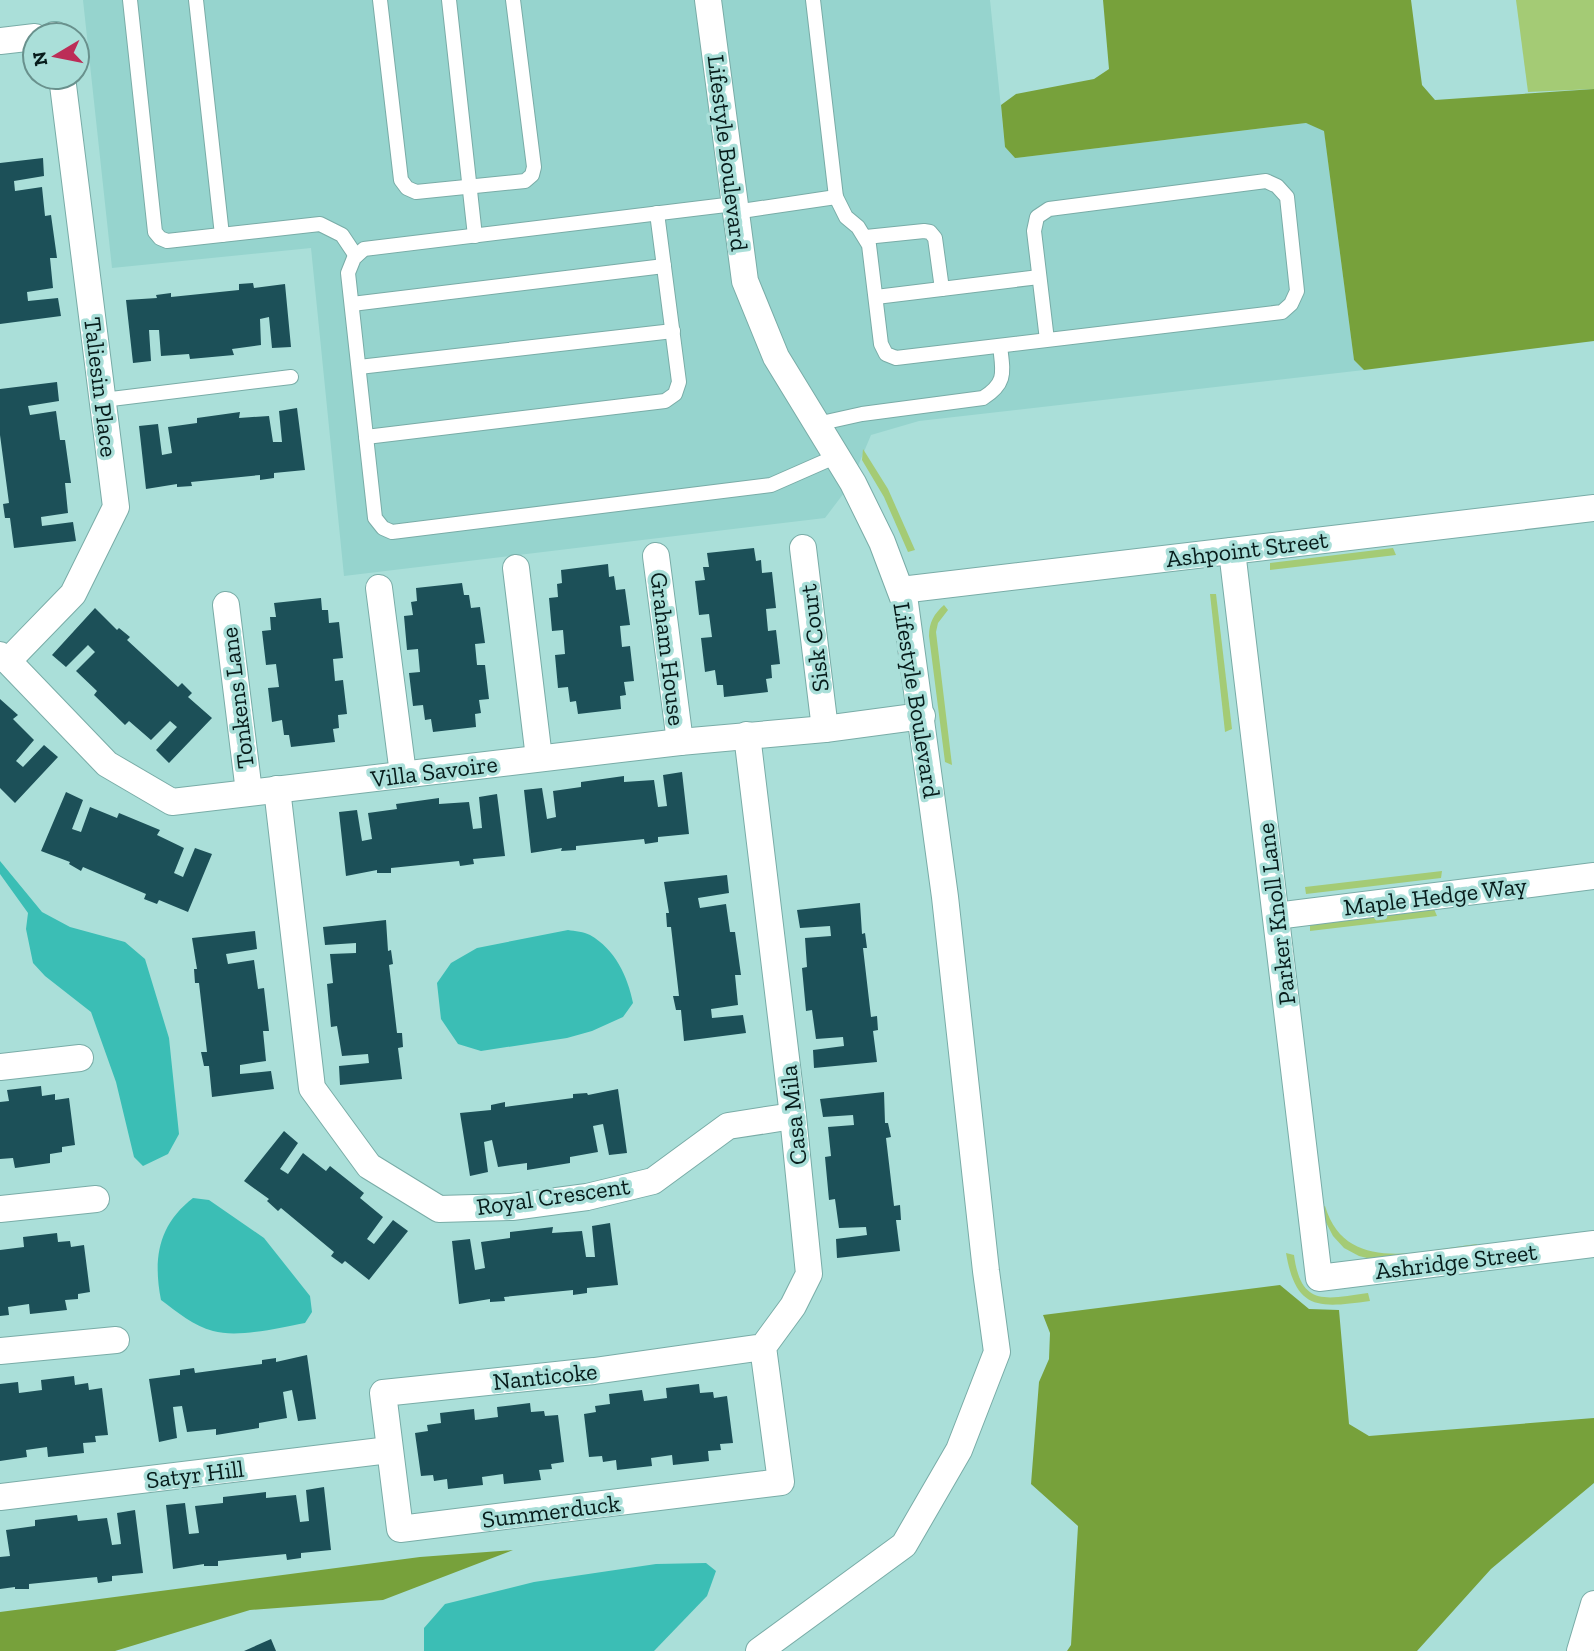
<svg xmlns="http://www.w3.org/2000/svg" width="1594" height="1651" font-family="'Zilla Slab',serif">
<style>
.built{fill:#96d4ce}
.green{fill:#a4cb75}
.forest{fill:#77a13b}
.water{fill:#3bbeb5}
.building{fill:#1c5058}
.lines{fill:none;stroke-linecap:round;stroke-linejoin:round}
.lane-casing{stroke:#79aca7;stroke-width:16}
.street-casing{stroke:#79aca7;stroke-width:28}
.lane{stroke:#fff;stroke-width:14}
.street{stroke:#fff;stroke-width:26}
.labels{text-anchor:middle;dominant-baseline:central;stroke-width:7;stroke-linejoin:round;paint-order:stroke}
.street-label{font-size:24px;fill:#071c1b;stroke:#aadfd9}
</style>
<rect width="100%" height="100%" fill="#aadfd9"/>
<!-- built -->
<path class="built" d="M83 0H990L1005 147 1015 158 1306 123 1324 130 1354 360 1364 370 919 421 871 435 850 485 825 518 344 576 311 248 112 268Z"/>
<!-- green -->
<g class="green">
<path d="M1516 0H1594V89L1528 92Z"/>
<path d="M863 449 888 489 915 550 908 552 884 497 862 460Z"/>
<path d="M1393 548 1396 555 1270 570V563Z"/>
<path d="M1210 594H1216L1232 729 1225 732Z"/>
<path d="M944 605 948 610 938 623 936 632 952 765 945 762 929 636C929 622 934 614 944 605Z"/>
<path d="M1442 871 1441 878 1306 894 1305 887Z"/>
<path d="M1434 909 1437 916 1310 931V924Z"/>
<path d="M1325 1206C1346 1276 1422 1250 1477 1244L1474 1251 1375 1260 1359 1256 1344 1248 1333 1236 1319 1209Z"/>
<path d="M1286 1253 1294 1255C1301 1307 1325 1299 1368 1293L1370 1301C1319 1308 1296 1311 1286 1253Z"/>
</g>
<!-- forest -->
<g class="forest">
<path d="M1103 0H1411L1422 85 1435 100 1594 89V341L1364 370 1354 360 1324 131 1306 123 1015 158 1005 147 1001 105 1016 94 1094 79 1109 69Z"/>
<path d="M1280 1285 1309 1309 1339 1310 1349 1424 1369 1436 1594 1418V1483L1491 1569 1417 1651H1067L1071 1645 1078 1526 1031 1484 1039 1382 1049 1359 1050 1333 1043 1315Z"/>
<path d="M513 1550 383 1600 250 1610 115 1651H0V1612L420 1557Z"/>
</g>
<!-- water -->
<g class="water">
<path d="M0 861 42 912 70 927 125 942 145 959 169 1038 179 1134 168 1154 143 1166 134 1157 116 1082 91 1012 45 976 33 963 26 929 28 913 0 874Z"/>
<path d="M568 930C575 931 584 932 590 935 615 949 628 977 633 1003L623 1017 592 1031 567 1038 481 1051 458 1044 441 1019 437 983 451 963 477 948Z"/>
<path d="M193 1198 209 1200 264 1238 310 1296 312 1312 305 1323C279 1328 238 1338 213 1331 194 1326 177 1312 161 1300 153 1259 158 1225 193 1198Z"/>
<path d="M706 1563 716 1571 707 1596 654 1651H424V1628L445 1604 534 1582 656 1564Z"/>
</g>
<!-- building -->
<g class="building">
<path d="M43 158 44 176 14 181 15 191 42 187 45 216 51 215 57 258H50L53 288 27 292 28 301 58 298 61 316 0 324V163Z"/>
<path d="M253 283 254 288 285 284 291 347 272 348 269 317 260 319 261 345 232 349 234 355 190 359 189 354 161 356 159 330H149L151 361 133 363 126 300 157 298 156 295 171 293V297L239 290V284Z"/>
<path d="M57 382 59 401 28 406 30 415 56 411 60 440H65L71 483H65L68 513 41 517 42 526 73 522 76 541 14 548 10 518H5L3 504 9 503 0 435V389Z"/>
<path d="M297 408 305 470 274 473V478L260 480V475L191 482 192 486 177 487V484L146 489 139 426 158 424 162 455 172 453 168 427 197 423V418L240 412 239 418 269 416 273 442H282L279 411Z"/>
<path d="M754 548 756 561 761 560 762 573 772 572 776 608 766 609 768 631 776 630 780 664 771 665 772 678 766 679 768 692 724 697 723 685H717L715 670 705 672 701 638 712 637 709 614 699 615 695 581 705 580 703 567H709L707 553Z"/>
<path d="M608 564 609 577 614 576 616 590 625 589 630 625 620 626 622 647 630 646 634 681 624 682 626 695 620 696 621 709 578 714 576 701 570 702 568 687 558 688 555 655 565 654 563 630 552 631 549 598 558 597 557 584 562 583 561 570Z"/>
<path d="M462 583 464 595H469L471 608 480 607 485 643 475 644 477 665H485L489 699 479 700 481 713 475 714 476 727 433 732 431 719 425 720 423 705 413 706 409 673 420 672 418 649 407 650 404 616 413 615 411 602 417 601 416 588Z"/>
<path d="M321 598 322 610H328L329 623 339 622 343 658 333 659 335 681 343 680 347 714 338 715 339 728 333 729 335 742 291 747 289 735H284L282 720 272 722 268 688 279 687 276 664 266 665 262 631 271 630 270 617H276L274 603Z"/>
<path d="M95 608 117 630 119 628 130 637 127 640 178 687 182 683 192 693 188 697 212 718 169 763 156 750 177 727 170 721 151 740 129 721 125 725 94 695 97 691 76 671 95 652 88 645 66 667 52 655Z"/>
<path d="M0 699 18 715 13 719 34 740 16 761 23 767 44 745 58 757 15 803 0 788Z"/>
<path d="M682 772 689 834 658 837V842L645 844 644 839 576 846V850L561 851 562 848 531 853 524 790 542 788 547 819 556 817 553 791 581 787V782L624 776V782L654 780 658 807 667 806 663 775Z"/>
<path d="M66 792 83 800 72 829 81 832 90 807 117 818 119 813 160 830 157 835 184 848 174 873 183 877 195 848 212 854 188 912 159 900 157 904 144 899 146 894 83 867 81 871 69 864 70 862 41 851Z"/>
<path d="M497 794 505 856 473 859 474 864 460 866 459 861 391 868V873H377V870L346 876 339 812 357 810 362 841 372 839 368 813 397 809 396 804 439 798V804L469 802 473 829 482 828 479 797Z"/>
<path d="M727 875 729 893 698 898 700 908 726 904 730 932H735L741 975H735L738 1005 711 1009 712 1018 743 1015 746 1033 684 1041 681 1010H676L673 996H679L671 927H667L666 913H669L664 882Z"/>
<path d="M860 903 862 934 865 933 867 948H863L871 1017 877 1016 878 1030 873 1031 877 1062 814 1068 813 1050 844 1046 843 1037 816 1039 812 1010 806 1011 802 968 807 967 805 938 831 936 830 926 800 928 797 910Z"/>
<path d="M386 920 388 951 391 950 393 964 389 965 397 1033H402L403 1047 398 1048 402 1079 340 1085 339 1066 369 1063 368 1054 342 1056 337 1026 331 1027 327 984 333 983 330 954 356 953V943L325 945 323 927Z"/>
<path d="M255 931 257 949 226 954 228 964 254 960 258 989 264 988 269 1031H263L266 1061 240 1065V1074L271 1071 274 1089 212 1097 209 1066H204L201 1052H207L199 983H195L194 969H197L192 938Z"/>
<path d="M41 1086 42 1096 55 1094V1100L69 1098 75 1145 62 1147V1152L50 1154V1163L15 1168 13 1158 0 1159V1102L9 1101 7 1090Z"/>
<path d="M618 1089 627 1153 609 1155 603 1124 593 1126 598 1152 570 1157V1163L527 1170V1163L498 1167 492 1140 484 1142 488 1172 470 1176 460 1113 491 1110V1105L505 1102V1107L573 1098V1094L587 1093 588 1095Z"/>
<path d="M884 1092 885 1123H888L891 1137 886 1138 894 1206 900 1205 901 1220H896L900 1251 837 1258 836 1239 867 1235 866 1227 839 1228 835 1199 829 1200 825 1157 831 1156 828 1127 854 1125 853 1115 823 1117 820 1099Z"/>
<path d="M284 1131 298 1143 280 1169 288 1174 303 1153 326 1171 330 1166 364 1193 360 1198 383 1217 367 1239 374 1244 393 1220 408 1231 369 1280 345 1261 342 1264 331 1256 334 1252 281 1208 278 1211 267 1201 269 1199 244 1181Z"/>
<path d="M610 1223 618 1285 587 1288V1293L573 1295V1290L504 1297 505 1301 490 1302V1299L459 1304 452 1241 470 1239 475 1270 485 1268 481 1242 510 1238V1232L553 1227 552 1233 582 1231 586 1257H595L592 1226Z"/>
<path d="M57 1233 58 1242 70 1241 71 1247 84 1245 90 1292 78 1294V1299L65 1300 67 1310 30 1314 29 1304 8 1307 9 1315 0 1316V1250L24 1247 23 1237Z"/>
<path d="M307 1355 316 1419 298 1421 292 1390 283 1392 287 1418 259 1423V1428L216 1435V1429L187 1432 182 1406 173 1407 177 1438 159 1442 149 1379 180 1375V1370L194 1368 195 1373 262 1364V1360L276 1358V1362Z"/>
<path d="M74 1376 75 1385 88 1383 89 1390 102 1388 108 1435 95 1436 96 1442 83 1443 84 1453 48 1457 47 1447 26 1450 27 1457 0 1461V1384L18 1382 19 1393 42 1390 41 1380Z"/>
<path d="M699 1384 700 1393 713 1392 714 1398 727 1396 733 1443 720 1444 721 1450 708 1451 709 1461 673 1465 672 1455 651 1458 652 1466 617 1470 616 1460 603 1462 602 1456 589 1457 584 1414 596 1412 595 1406 610 1404 609 1394 642 1390 644 1401 667 1398 666 1388Z"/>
<path d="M530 1403 531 1412 544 1411 545 1416 558 1415 564 1462 551 1464 552 1469 539 1470 541 1480 504 1484 503 1474 482 1477 483 1485 448 1489 447 1479 434 1481 433 1475 421 1476 415 1433 428 1431 427 1425 441 1423 440 1413 474 1409 475 1420 498 1417 497 1407Z"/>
<path d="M324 1487 331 1550 301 1553V1558L287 1560 286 1554 218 1561V1566H204V1564L173 1569 166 1505 185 1503 189 1534 199 1533 195 1506 223 1503V1497L266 1492V1498L296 1495 300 1522 309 1521 306 1490Z"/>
<path d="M135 1510 143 1573 112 1576V1581L98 1583 97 1577 29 1584V1589H15V1587L0 1589V1557L10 1556 6 1530 35 1526V1520L77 1515 78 1521 107 1518 112 1545 121 1544 117 1513Z"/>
<path d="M271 1639 276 1651H244Z"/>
</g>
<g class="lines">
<defs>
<g id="lane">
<path d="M130 0 155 232 160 238 167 241 320 224 342 235 356 256"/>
<path d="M196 0 222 235"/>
<path d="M380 0 401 180 407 188 416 192 525 181 532 175 534 167 513 0"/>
<path d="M449 0 475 236"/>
<path d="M813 0 836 197 846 217 858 227 869 245 881 344 886 354 896 358 1282 312 1291 304 1297 291 1287 197 1277 186 1266 181 1049 209 1037 217 1034 231 1047 340"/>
<path d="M734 204 364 249 354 258 348 273 375 518 383 528 392 532 771 485 837 456"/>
<path d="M735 212 836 197"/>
<path d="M866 237 924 231 930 232 935 238 942 289"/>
<path d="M876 297 1039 277"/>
<path d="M352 304 664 266"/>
<path d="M359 367 673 331"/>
<path d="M103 400 291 377"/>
<path d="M817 424 862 414 983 398C1007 383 1003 372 1000 346"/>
<path d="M366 437 665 401 675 394 679 382 657 213"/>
</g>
<g id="street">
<path d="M708 0 745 281 776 357 853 483 882 542 905 603 945 897 986 1271 997 1352 959 1450 904 1545 759 1651"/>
<path d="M54 35H56"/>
<path d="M0 41 35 37"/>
<path d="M803 548 825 729"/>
<path d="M1232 551 1319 1278 1594 1244"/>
<path d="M656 556 680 742"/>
<path d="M516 568 539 758"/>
<path d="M379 588 403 774"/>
<path d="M901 590 1594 508"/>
<path d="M226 605 249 792"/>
<path d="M0 655 8 661 107 764 172 802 680 742 825 729 922 716"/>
<path d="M8 661 73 594 116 507 62 77"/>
<path d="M747 735 793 1116 809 1274 793 1306 763 1347 781 1482 400 1529 383 1393 594 1371 763 1347"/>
<path d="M277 789 312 1088 369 1166 439 1209 512 1207 587 1197 653 1181 728 1126 793 1116"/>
<path d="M1276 916 1594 876"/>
<path d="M0 1067 80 1058"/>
<path d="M0 1209 96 1199"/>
<path d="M0 1351 116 1340"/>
<path d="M0 1497 389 1450"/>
<path d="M1580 1651 1594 1604"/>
</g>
</defs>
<!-- lane casing -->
<use href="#lane" class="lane-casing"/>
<!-- street casing -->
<use href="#street" class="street-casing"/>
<!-- lane -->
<use href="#lane" class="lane"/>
<!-- street -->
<use href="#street" class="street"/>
</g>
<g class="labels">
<!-- street labels -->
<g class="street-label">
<text transform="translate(728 153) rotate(83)">Lifestyle Boulevard</text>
<text transform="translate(101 387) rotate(83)">Taliesin Place</text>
<text transform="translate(1247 549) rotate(-7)">Ashpoint Street</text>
<text transform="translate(814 638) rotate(-97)">Sisk Court</text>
<text transform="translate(668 649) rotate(83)">Graham House</text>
<text transform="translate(237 698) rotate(-97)">Tonkens Lane</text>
<text transform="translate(917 700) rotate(81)">Lifestyle Boulevard</text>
<text transform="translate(434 771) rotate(-7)">Villa Savoire</text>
<text transform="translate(1435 896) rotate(-7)">Maple Hedge Way</text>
<text transform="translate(1276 914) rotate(-97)">Parker Knoll Lane</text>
<text transform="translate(793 1115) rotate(-96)">Casa Mila</text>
<text transform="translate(553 1196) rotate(-8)">Royal Crescent</text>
<text transform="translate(1456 1261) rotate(-7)">Ashridge Street</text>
<text transform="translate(545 1376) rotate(-6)">Nanticoke</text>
<text transform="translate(195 1474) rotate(-7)">Satyr Hill</text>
<text transform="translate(551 1511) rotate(-7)">Summerduck</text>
</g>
</g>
<!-- north arrow -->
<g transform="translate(56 56) rotate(260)"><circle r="33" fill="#aadfd9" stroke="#69918d" stroke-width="2"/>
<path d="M0-5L12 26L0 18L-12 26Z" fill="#bc2d57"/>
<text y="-10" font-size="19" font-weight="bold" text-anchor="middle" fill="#071c1b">N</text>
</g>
</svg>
